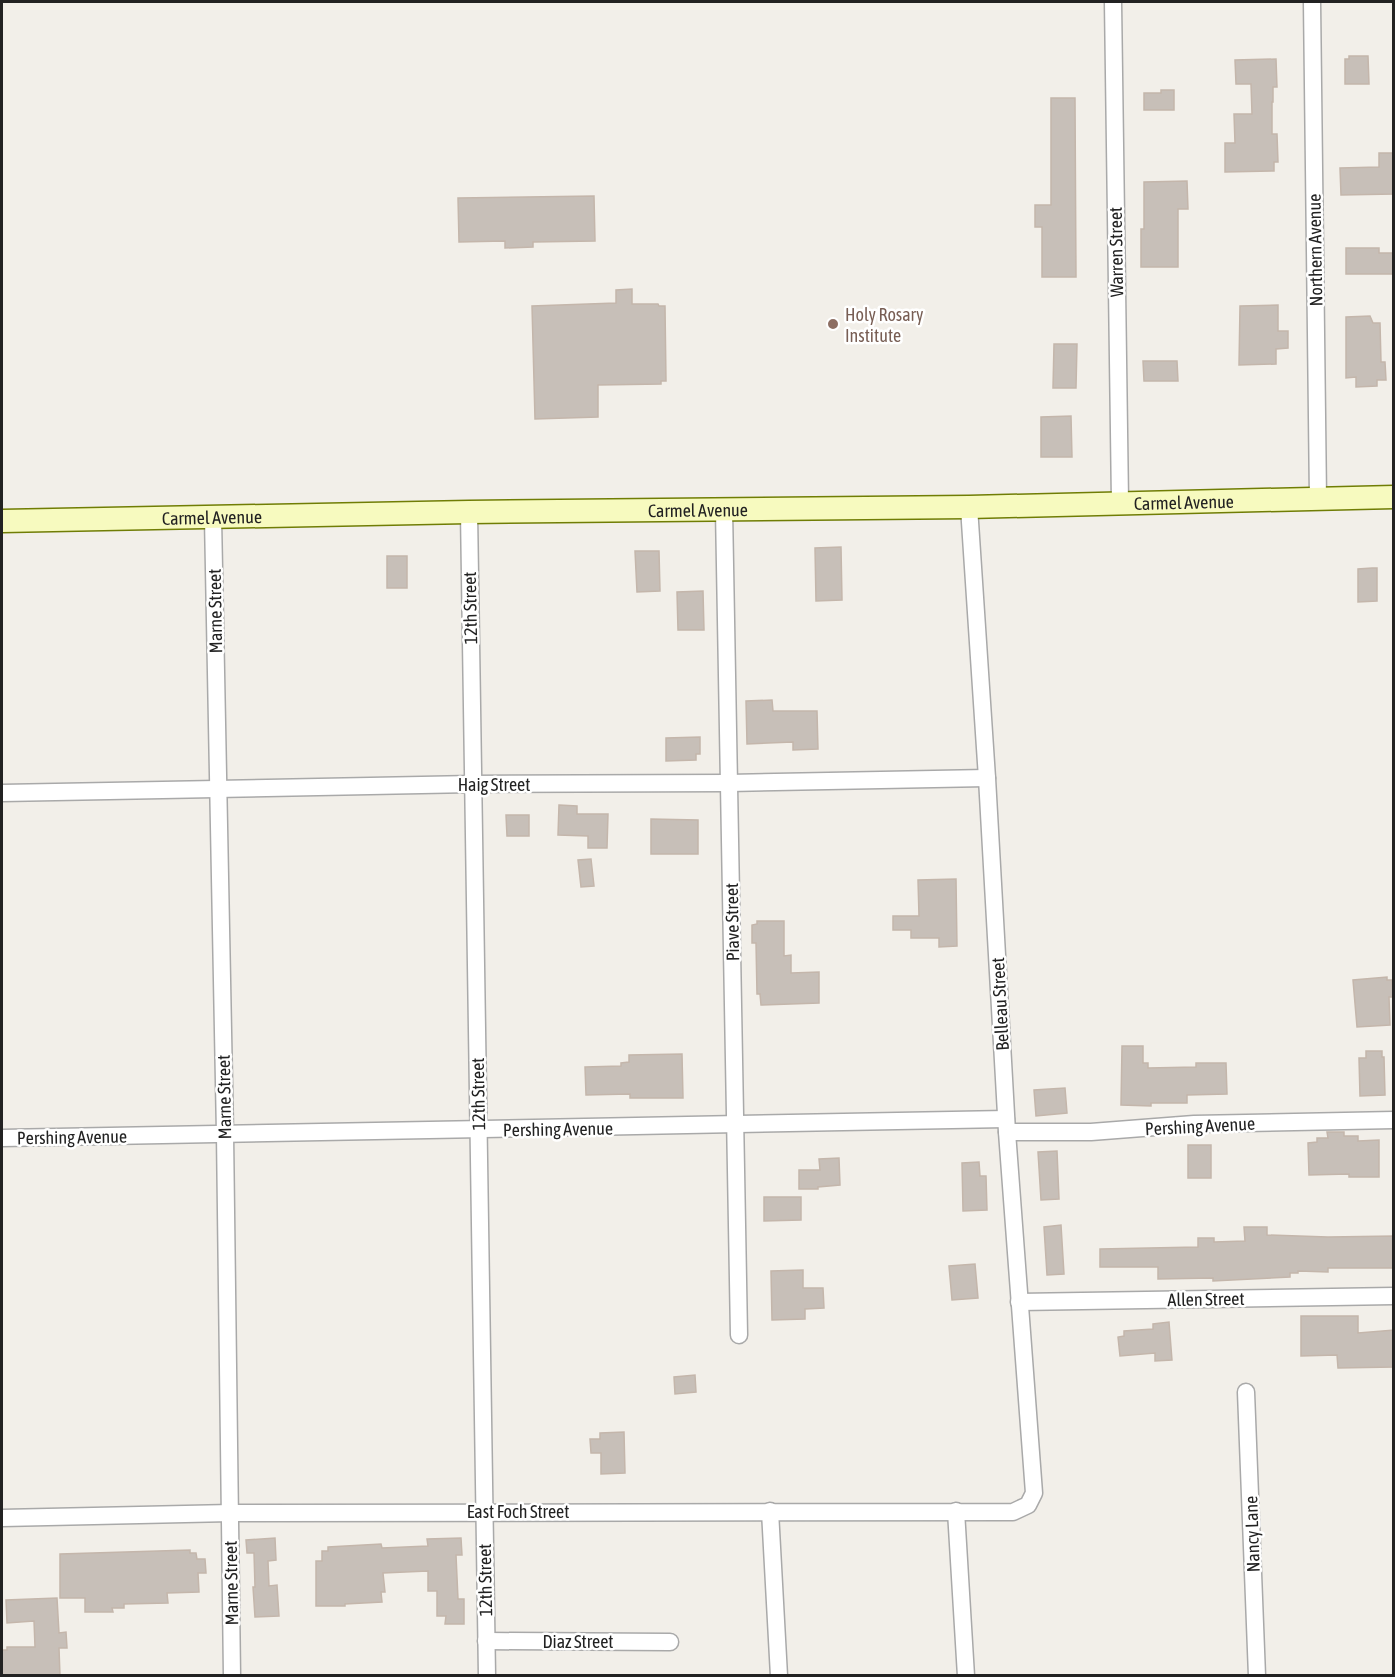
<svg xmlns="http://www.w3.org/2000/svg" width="1395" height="1677" font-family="'Asap Condensed',sans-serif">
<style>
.building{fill:#c7bfb8;stroke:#c4b6ab;stroke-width:1.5}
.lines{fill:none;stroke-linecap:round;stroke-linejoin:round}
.street-casing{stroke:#a9a9a9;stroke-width:19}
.secondary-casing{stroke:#707d05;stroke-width:25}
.street{stroke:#fff;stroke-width:16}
.secondary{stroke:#f7fabf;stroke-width:22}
.education-dot{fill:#8d6e63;stroke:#fff;stroke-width:2}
.labels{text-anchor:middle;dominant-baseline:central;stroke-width:5;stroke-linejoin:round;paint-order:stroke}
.street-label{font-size:18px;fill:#222;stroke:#fff}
.education-label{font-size:18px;fill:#785e54;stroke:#fff;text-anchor:start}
</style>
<rect width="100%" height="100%" fill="#f2efe9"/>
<!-- building -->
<g class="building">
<path d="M1349 56H1368L1369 84H1345V59H1349Z"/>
<path d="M1276 59 1277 87H1273V102H1272V134H1277L1278 162H1274V171L1225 172V143H1235L1234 114H1252L1251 84H1236L1235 60Z"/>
<path d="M1161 90H1174V110H1144V93H1161Z"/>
<path d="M1051 98H1075L1076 277H1042V227H1035V205H1051Z"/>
<path d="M1379 153H1394V194L1341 195 1340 168 1379 167Z"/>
<path d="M1187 181 1188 209H1178V267H1141V229H1144V182Z"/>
<path d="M594 196 595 241 533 242V247L505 248V241L459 242 458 198Z"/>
<path d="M1346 248H1379V253H1394V274H1346Z"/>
<path d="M632 289V304H658L659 306H665L666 381H661V384L598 385V417L535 419 532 306 616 303V290Z"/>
<path d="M1278 305V331H1288V348L1276 349V364L1239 365 1240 306Z"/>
<path d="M1370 316 1373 323H1380L1381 362H1385L1386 380H1377V386L1356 387V377L1346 378V317Z"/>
<path d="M1054 344H1077L1076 388H1053Z"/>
<path d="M1143 361H1177L1178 381H1144Z"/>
<path d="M1071 416 1072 457H1041V417Z"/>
<path d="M841 547 842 600 816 601 815 548Z"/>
<path d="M635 551H659L660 591 637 592Z"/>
<rect x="387" y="556" width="20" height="32"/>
<path d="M1372 568H1377V601L1358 602V569Z"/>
<path d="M703 591 704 630H678L677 592Z"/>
<path d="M772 700 773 711H817L818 749 793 750V742L747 744 746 701Z"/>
<path d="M700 737V754H696V760L666 761V738Z"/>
<path d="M559 805 577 806V814H608L607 848H588V836L558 835Z"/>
<path d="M506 815H529V836H507Z"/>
<path d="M651 819 698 820V854H651Z"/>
<path d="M591 859 594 886 581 887 578 860Z"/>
<path d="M956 879 957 946 939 947V938H911V930H893V916H919L918 880Z"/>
<path d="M757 921H784V956L791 955V973L819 972V1003L761 1005 760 994H757L756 943H752V925L757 924Z"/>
<path d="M1387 977V980H1392L1393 997H1389L1390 1025 1357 1027 1353 980Z"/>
<path d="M1122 1046H1143V1063H1148V1068L1196 1067V1063H1226L1227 1094 1187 1095V1103H1151V1106L1121 1105Z"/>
<path d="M1366 1051H1382V1057H1384L1385 1095 1360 1096 1359 1058H1366Z"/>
<path d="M682 1054 683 1098H630V1094L586 1095 585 1067 621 1066V1063L629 1062V1055Z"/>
<path d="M1065 1088 1067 1113 1036 1116 1034 1090Z"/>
<path d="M1327 1132H1344V1136H1358V1141L1379 1140V1177H1349V1174L1309 1175 1308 1143 1317 1142V1138H1328Z"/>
<rect x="1188" y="1145" width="23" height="33"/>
<path d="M1057 1151 1059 1199 1041 1200 1038 1152Z"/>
<path d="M839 1158 840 1185 818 1187V1189H799V1170H820L819 1159Z"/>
<path d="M979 1162 980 1176H986L987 1210 963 1211 962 1163Z"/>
<path d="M764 1197H801V1220L764 1221Z"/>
<path d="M1061 1225 1064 1274 1047 1275 1044 1227Z"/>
<path d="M1244 1227H1267V1235L1328 1237 1394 1236V1268H1328V1272L1298 1271V1273H1290V1277L1213 1281V1278L1158 1279V1267H1100V1249L1198 1247V1238H1214V1242L1245 1241Z"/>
<path d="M975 1264 978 1298 952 1300 949 1266Z"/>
<path d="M803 1270V1288H823L824 1308 805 1309V1319L772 1320 771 1271Z"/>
<path d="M1301 1316H1358V1333L1394 1330V1367L1338 1368 1337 1355 1301 1356Z"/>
<path d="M1169 1322 1172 1360 1155 1361V1353L1120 1356 1118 1337 1124 1336V1331L1153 1329V1324Z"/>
<path d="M695 1375 696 1392 675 1394 674 1377Z"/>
<path d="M624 1432 625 1473 601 1474V1453H591L590 1439H600V1433Z"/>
<path d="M275 1538 276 1560 268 1561 269 1586 277 1585 279 1616 255 1617 253 1587H255L254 1553H247L246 1540Z"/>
<path d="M461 1538 462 1555H456L458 1599H464V1624H445L446 1616H437V1591H428V1571L383 1573 385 1592H381L382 1602 345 1604V1606H316V1561H322V1551H328V1547L381 1544 382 1548 428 1546 427 1539Z"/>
<path d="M190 1550V1553H196L197 1559H205L206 1573H198L199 1592 167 1593 168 1603 124 1604V1608H112L113 1612H85V1598H60V1554Z"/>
<path d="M57 1598 59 1633 66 1632 67 1648H59L60 1676H2V1650H7V1647H35L34 1621 7 1623 6 1600Z"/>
</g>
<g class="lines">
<defs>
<g id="street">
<path d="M1113 2 1120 502"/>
<path d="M1312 2 1318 499"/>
<path d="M724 510 739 1335"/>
<path d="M469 512 487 1676"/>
<path d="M213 518 225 1134 232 1676"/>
<path d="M2 793 473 784 729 783 987 778"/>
<path d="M1007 1132H1091L1194 1124 1394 1120"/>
<path d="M2 1138 1006 1119"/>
<path d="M1019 1302 1394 1296"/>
<path d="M1246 1392 1257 1676"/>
<path d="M770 1511 779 1676"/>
<path d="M956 1511 966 1676"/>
<path d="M2 1518 231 1513 1013 1512 1028 1505 1034 1493 1007 1132 987 778 969 507"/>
<path d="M486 1641 670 1642"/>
</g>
<g id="secondary">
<path id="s1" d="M2 521 469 512 969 507 1394 497"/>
</g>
</defs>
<!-- street casing -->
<use href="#street" class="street-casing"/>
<!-- secondary casing -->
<use href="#secondary" class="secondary-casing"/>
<!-- street -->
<use href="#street" class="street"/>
<!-- secondary -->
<use href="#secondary" class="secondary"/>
</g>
<!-- markers -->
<circle class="education-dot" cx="833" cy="324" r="6"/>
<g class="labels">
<!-- street labels -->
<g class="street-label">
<text transform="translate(1315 250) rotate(-91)">Northern Avenue</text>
<text transform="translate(1116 252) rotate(-91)">Warren Street</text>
<text stroke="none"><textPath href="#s1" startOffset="1182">Carmel Avenue</textPath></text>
<text stroke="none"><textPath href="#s1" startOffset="696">Carmel Avenue</textPath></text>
<text stroke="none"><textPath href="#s1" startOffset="210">Carmel Avenue</textPath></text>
<text transform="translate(470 608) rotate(-91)">12th Street</text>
<text transform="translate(215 611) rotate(-91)">Marne Street</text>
<text x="494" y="784">Haig Street</text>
<text transform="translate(732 922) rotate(-91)">Piave Street</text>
<text transform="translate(1000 1004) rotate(-93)">Belleau Street</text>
<text transform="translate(478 1094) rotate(-91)">12th Street</text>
<text transform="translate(224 1097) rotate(-91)">Marne Street</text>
<text transform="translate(1200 1126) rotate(-3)">Pershing Avenue</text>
<text transform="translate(558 1129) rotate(-1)">Pershing Avenue</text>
<text transform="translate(72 1137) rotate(-1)">Pershing Avenue</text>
<text transform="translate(1206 1299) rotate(-1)">Allen Street</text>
<text x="518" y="1511">East Foch Street</text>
<text transform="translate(1252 1534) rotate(-92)">Nancy Lane</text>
<text transform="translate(485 1580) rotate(-91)">12th Street</text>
<text transform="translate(231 1583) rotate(-91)">Marne Street</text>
<text x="578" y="1641">Diaz Street</text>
</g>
<!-- education labels -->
<g class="education-label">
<text x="845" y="314">Holy Rosary<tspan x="845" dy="21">Institute</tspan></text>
</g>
</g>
<!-- border -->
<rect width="1395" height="1677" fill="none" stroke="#222222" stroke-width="6"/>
</svg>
